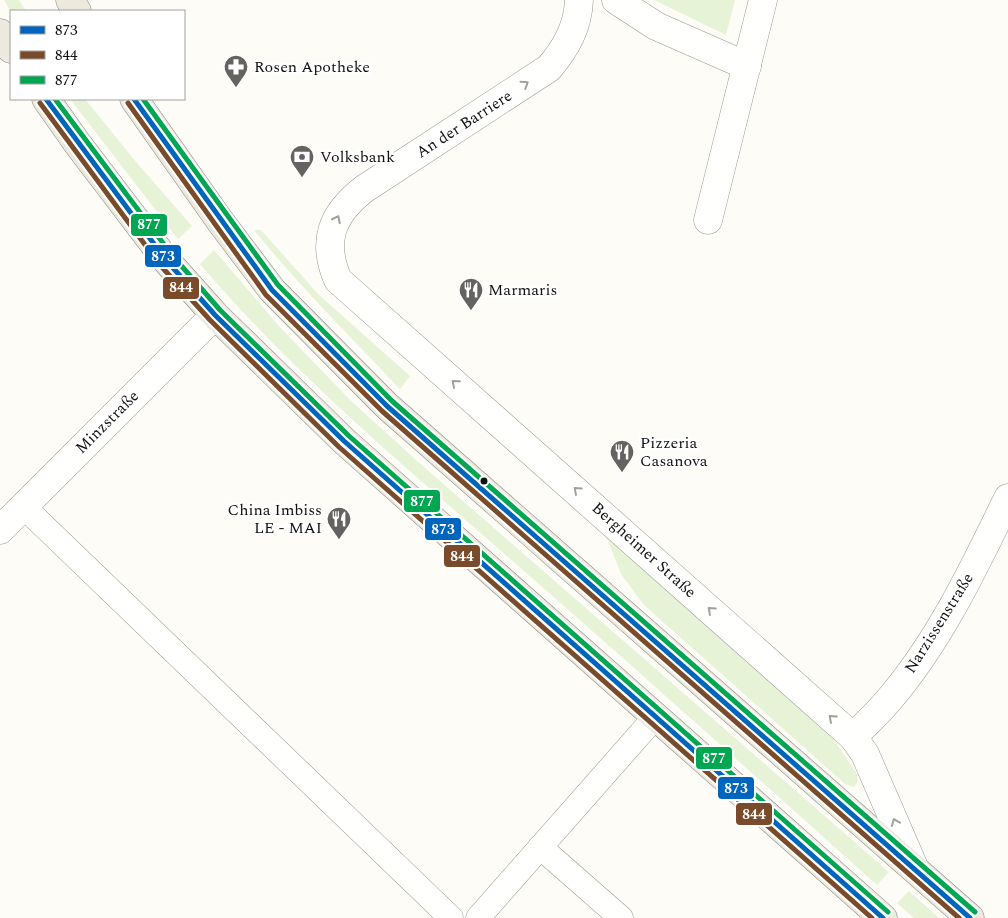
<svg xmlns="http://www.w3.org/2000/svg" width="1008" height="918" font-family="Spectral,serif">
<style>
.green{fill:#e7f3d7}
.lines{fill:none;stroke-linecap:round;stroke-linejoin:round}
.lane-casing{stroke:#979795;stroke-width:25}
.street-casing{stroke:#979795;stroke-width:29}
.primary-casing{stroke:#858482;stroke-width:29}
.lane{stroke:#fffffe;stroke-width:24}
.street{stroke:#fffffe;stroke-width:28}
.primary{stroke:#ede9dc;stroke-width:28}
.bus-1-casing{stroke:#fff;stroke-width:9}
.bus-2-casing{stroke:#fff;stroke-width:9}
.bus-3-casing{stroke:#fff;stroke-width:9}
.bus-1{stroke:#0065bd;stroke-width:5}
.bus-2{stroke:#7a4b2a;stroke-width:5}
.bus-3{stroke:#00a651;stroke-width:5}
.oneway{stroke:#a0a09f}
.bus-dot{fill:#111;stroke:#fff;stroke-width:2}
.labels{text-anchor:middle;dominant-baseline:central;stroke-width:5;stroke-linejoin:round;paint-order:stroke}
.poi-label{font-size:16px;fill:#111;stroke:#fff;text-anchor:start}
.street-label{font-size:16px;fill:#111;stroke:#fff}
.line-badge{stroke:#fff;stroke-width:2}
.badge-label{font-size:14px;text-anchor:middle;font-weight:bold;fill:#fff}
</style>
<rect width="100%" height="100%" fill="#fdfcf7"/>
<!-- green -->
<g class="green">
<path d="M4 0H19L26 11 11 12Z"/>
<path d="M654 0H735L726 35Z"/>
<path d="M70 99H85L136 162 192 226 178 239Z"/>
<path d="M254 230H261L319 295 410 376 400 389C350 336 299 286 254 230Z"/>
<path d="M214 250 278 325 350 400 425 468 889 872 877 885C754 775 632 665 508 557 402 464 292 372 200 264Z"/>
<path d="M604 531 823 724 856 772 858 781 854 787 845 784 644 605 621 574Z"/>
<path d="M909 891 939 918H914L897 903Z"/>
</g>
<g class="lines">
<defs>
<g id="lane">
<path d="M23 506 451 918"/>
<path d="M540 847 621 918"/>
<path d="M478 918 656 716"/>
</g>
<g id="street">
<path d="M579 0C578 27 566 48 549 68L364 189C332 214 321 241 338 280L853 737 865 754 914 867"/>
<path d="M616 0 656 26 747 66"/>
<path d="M708 220 763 0"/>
<path d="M0 530 215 315"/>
<path d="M853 737C865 725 877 714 888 701 939 642 974 568 1008 498"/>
</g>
<g id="primary">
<path d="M70 0 77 11"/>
<path d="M0 33 11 49"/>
<path d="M46 99 77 143 166 260 215 315 344 441 883 918"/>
<path d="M134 99 220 221 272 290 387 406 970 918"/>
</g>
</defs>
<!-- lane casing -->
<use href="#lane" class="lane-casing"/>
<!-- street casing -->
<use href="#street" class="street-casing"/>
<!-- primary casing -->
<use href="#primary" class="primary-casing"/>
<!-- lane -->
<use href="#lane" class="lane"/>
<!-- street -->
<use href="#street" class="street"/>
<!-- primary -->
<use href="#primary" class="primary"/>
<defs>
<g id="bus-1">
<path d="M46 99 166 260 215 315 344 441 883 918"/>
<path d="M134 99 272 290 387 406 970 918"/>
</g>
<g id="bus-2">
<path d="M40 103 160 265 210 320 339 447 872 918"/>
<path d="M128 103 266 295 382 411 959 918"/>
</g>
<g id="bus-3">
<path d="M55 99 172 255 220 310 349 436 888 912"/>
<path d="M143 99 278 285 392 401 975 912"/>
</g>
</defs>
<!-- bus-1 casing -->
<use href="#bus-1" class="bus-1-casing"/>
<!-- bus-2 casing -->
<use href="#bus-2" class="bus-2-casing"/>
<!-- bus-3 casing -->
<use href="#bus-3" class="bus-3-casing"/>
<!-- bus-1 -->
<use href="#bus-1" class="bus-1"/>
<!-- bus-2 -->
<use href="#bus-2" class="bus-2"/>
<!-- bus-3 -->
<use href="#bus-3" class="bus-3"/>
</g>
<!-- one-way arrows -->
<defs><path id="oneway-chevron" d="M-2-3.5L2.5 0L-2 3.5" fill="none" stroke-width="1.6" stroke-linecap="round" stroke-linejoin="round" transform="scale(1.25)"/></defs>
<g class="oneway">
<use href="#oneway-chevron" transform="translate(525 84) rotate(-33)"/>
<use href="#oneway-chevron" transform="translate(337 219) rotate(-63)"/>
<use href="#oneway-chevron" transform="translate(455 383) rotate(-139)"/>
<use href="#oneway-chevron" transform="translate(577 490) rotate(-138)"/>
<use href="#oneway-chevron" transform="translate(711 610) rotate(-138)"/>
<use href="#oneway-chevron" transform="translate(832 718) rotate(-138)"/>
<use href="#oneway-chevron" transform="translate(895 822) rotate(-112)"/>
</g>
<!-- icons -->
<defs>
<symbol id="pharmacy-pin" viewBox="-11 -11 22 30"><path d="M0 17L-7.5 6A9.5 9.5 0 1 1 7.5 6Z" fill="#646362" stroke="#fff"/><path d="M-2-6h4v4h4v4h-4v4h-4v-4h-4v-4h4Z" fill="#fff"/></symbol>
<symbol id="bank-pin" viewBox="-11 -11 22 30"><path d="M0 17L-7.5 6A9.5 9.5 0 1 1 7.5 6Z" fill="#646362" stroke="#fff"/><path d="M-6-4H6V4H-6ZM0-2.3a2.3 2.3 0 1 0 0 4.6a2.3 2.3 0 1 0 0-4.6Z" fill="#fff"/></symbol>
<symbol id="restaurant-pin" viewBox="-11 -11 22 30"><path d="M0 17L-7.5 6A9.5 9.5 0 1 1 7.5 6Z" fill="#646362" stroke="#fff"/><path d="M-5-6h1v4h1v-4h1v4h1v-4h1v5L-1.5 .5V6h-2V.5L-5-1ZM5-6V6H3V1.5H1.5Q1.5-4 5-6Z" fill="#fff"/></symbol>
</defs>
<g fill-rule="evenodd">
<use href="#pharmacy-pin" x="222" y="53" width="28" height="38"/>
<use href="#bank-pin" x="288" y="143" width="28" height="38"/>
<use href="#restaurant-pin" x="457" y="276" width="28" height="38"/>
<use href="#restaurant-pin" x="608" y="438" width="28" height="38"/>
<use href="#restaurant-pin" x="325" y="505" width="28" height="38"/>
</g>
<!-- markers -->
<circle class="bus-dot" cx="484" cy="481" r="4.5"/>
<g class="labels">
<!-- poi labels -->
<g class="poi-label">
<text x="254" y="67">Rosen Apotheke</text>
<text x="320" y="157">Volksbank</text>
<text x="488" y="290">Marmaris</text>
<text x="640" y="443">Pizzeria<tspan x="640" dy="18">Casanova</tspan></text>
<text x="322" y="510" text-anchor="end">China Imbiss<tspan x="322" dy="18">LE - MAI</tspan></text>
</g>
<!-- street labels -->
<g class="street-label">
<text transform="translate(464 124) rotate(-33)">An der Barriere</text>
<text transform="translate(107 422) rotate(-45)">Minzstraße</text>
<text transform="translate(644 550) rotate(42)">Bergheimer Straße</text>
<text transform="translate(939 623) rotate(-58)">Narzissenstraße</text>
</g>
</g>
<g class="line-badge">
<rect x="130" y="213" width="38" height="24" rx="5" fill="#00a651"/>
<rect x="144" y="244" width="38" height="24" rx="5" fill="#0065bd"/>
<rect x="162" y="276" width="38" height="24" rx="5" fill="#7a4b2a"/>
<rect x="403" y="489" width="38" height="24" rx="5" fill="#00a651"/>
<rect x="424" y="517" width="38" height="24" rx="5" fill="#0065bd"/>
<rect x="443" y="544" width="38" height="24" rx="5" fill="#7a4b2a"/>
<rect x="695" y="746" width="38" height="24" rx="5" fill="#00a651"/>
<rect x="717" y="776" width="38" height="24" rx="5" fill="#0065bd"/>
<rect x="735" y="802" width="38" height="24" rx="5" fill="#7a4b2a"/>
</g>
<g class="badge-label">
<text x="149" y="229">877</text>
<text x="163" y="261">873</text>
<text x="181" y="292">844</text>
<text x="422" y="506">877</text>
<text x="443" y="534">873</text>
<text x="462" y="561">844</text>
<text x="714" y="763">877</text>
<text x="736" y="793">873</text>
<text x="754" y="819">844</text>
</g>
<!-- legend -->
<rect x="10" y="10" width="175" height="90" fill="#ffffff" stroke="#a0a0a0"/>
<rect x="20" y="26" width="25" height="8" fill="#0065bd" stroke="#a0a0a0"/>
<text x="55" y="35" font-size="15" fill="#111111">873</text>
<rect x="20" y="51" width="25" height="8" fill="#7a4b2a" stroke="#a0a0a0"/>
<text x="55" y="60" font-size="15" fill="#111111">844</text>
<rect x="20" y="76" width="25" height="8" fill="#00a651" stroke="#a0a0a0"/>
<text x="55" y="85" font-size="15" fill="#111111">877</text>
</svg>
